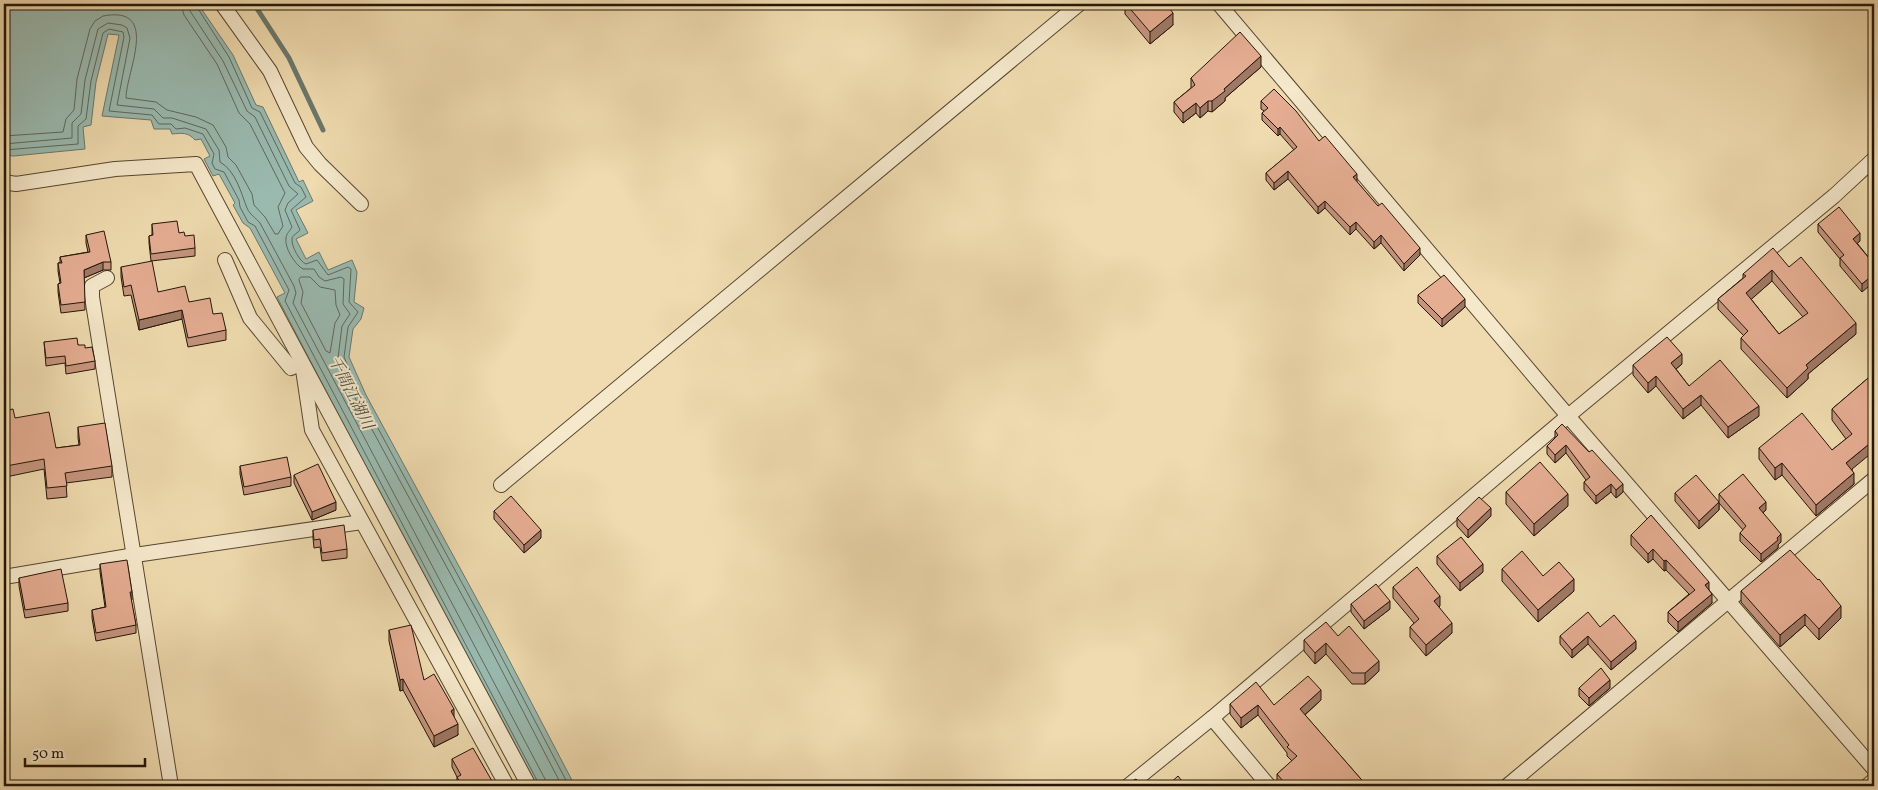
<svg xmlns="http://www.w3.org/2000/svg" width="1878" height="790" font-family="Vollkorn,'Noto Serif JP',serif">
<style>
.water{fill:#9abab0;stroke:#6b786c}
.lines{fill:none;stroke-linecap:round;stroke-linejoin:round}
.shore{stroke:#5f685c;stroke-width:1}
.stream{stroke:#6b786c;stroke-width:5}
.street-casing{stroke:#574731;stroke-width:16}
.street{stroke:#f5e8cb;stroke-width:14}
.wall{fill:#c5957e;stroke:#241607;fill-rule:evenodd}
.shaded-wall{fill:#a07966;stroke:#241607}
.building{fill:#e5ad92;stroke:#241607;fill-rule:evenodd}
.labels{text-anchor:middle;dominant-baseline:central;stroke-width:4;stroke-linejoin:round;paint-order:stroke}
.water-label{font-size:16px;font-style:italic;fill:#4d4f42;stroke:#f5e8cb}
</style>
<rect width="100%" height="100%" fill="#efdbaf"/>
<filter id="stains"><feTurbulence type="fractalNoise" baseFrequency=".004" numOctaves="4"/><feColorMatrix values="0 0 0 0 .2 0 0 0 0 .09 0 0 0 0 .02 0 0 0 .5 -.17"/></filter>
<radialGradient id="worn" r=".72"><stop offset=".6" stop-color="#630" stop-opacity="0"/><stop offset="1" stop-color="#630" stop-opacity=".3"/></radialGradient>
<!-- water -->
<path class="water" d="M4 4H198L233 55 256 105 263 107 299 182 303 180 313 201 296 210 308 233 296 239 306 259 319 252 328 270 352 260 357 272 354 302 364 308 361 319 353 329 349 357 366 395 486 616 575 786H536L432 594 277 297 285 293 250 228 243 223 233 205 235 203 219 174 213 176 204 159 210 156 201 139 195 140C188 132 182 133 172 134L170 129H154L151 120 102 116 119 35 108 34 96 82 91 125 83 127 85 149 14 156 4 155Z"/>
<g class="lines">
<!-- shore -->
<g class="shore">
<path d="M188 4 190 11 223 61 247 111 255 117 289 186 298 194 288 203 285 210 292 227C290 231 286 234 286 238 284 247 295 265 303 269H314L319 277 325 281 341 277 344 279 343 304 350 314 342 326 338 358 356 400 476 621 562 786"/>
<path d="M195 4 229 57 252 108 260 112 295 183 301 187 306 197 291 210 300 230C298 233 292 235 292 239 291 246 300 262 306 264L317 260 328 275 348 267 351 269 349 302 358 312 348 327 344 357 361 397 481 618 569 786"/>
<path d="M4 136 63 132 66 119 74 110 77 79 90 29 95 21 103 16C161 5 126 72 126 98L156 102 167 110 196 117 213 125 226 147 228 157 236 165 252 194 254 205 265 217 275 234H278L283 226 278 207 285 193 250 124 239 113 217 64 184 15 181 4"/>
<path d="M4 144 72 138V123L81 114 85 80 98 29 108 23 122 25 127 28 130 38 117 105 154 109 163 118H172L206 129 219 150 220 162C236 171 241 193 247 208 250 215 255 217 260 223L294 286 296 293 293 303 545 779 546 786"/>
<path d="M4 150 78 144V126L86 119 91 81 103 33 109 29 123 32 124 37 109 111 152 115 159 124H171L176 129 185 128 203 134 214 154 212 163 215 169 224 172 239 200 240 207 248 222 255 226 289 290 285 301 540 786"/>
<path d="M301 277H310L320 287 335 290 336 305 340 315 335 323 330 353 326 351 301 303 303 292 299 280Z"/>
</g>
<!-- stream -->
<path class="stream" d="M254 4 289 58 323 130"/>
<defs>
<g id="street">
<path d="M222 4 270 71 306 147 320 164 361 204"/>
<path d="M1219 4 1568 416 1874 769"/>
<path d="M4 182 16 184 115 169 196 164 529 786"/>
<path d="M225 260 250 318 291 368 302 363 312 430 507 786"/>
<path d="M107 278 92 286V297L171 786"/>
<path d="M501 485 1079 4"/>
<path d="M4 577 135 555 362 522"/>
<path d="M1212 718 1269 786"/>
<path d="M1128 786 1212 718 1568 416 1834 196 1874 159"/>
<path d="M1507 786 1874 479"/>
<path d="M1867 786 1874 780"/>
</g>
</defs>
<!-- street casing -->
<use href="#street" class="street-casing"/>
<!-- street -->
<use href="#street" class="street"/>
</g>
<!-- wall -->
<g class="wall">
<path d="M1125 4H1166L1173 25 1150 44 1125 14Z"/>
<path d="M1261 67 1225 98V101L1212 112 1208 111 1200 118 1196 113 1183 123 1174 112V102L1191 88V78Z"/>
<path d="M1261 101 1319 141 1357 181V182L1420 255 1404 271 1381 243 1374 249 1356 229 1350 235 1325 208 1318 214 1288 179 1274 190 1266 180V173L1294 150 1280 134 1278 136 1262 120V113L1264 111 1261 109Z"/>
<path d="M152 224 185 236 195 248V256L151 261 149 243V236L152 235Z"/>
<path d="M1818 224 1860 241 1857 243 1874 264 1862 292 1840 266V259L1818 232Z"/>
<path d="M86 235 111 262V270H103L84 278 85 310 61 313 58 292V284L60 283 58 271V263H60V257L88 252 86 243Z"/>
<path d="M121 267 158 292 189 302 213 314 226 330V340L188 347 182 319 139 330 131 295 124 296 121 277Z"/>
<path d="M1789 267 1856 334 1808 374V379L1787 398 1741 349V338L1744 336 1718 309V299L1743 278V274ZM1772 281 1803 317 1779 334 1751 299Z"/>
<path d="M1418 295 1465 307 1442 327 1418 303Z"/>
<path d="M44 342 78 345 85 348 95 361V369L66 374 65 363 46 366Z"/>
<path d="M1682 364 1676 369 1689 386 1759 416 1728 438 1701 405 1683 419 1656 386 1648 393 1633 375V365Z"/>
<path d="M1874 373 1852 470 1854 484 1816 516 1782 475 1775 480 1759 459V448L1832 450 1846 439 1832 420V409Z"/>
<path d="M4 411 56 448 79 445 78 438V427L112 466V477L66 483 67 497 47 499 44 469 6 477 4 463Z"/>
<path d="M1555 431 1623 492 1616 498 1611 492 1596 504 1584 490V482L1586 480 1566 453 1555 463 1547 454V446L1555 438Z"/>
<path d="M240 466 291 477V486L244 495 240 474Z"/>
<path d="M294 475 336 510 312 520 294 483Z"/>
<path d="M1506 492 1568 506 1534 536 1506 504Z"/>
<path d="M1675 493 1719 502V494L1766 510 1763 513 1781 542 1778 545V548L1761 562 1740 541V533L1743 530 1719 503V510L1699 529 1675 501Z"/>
<path d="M494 511 541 538 524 553 494 519Z"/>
<path d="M1651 515 1709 590 1712 603 1678 632 1668 622V612L1689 594 1666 570 1664 571 1653 559 1648 563 1631 545V535Z"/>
<path d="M1491 516 1468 538 1457 526V518Z"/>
<path d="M313 530 347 549V558L322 561 320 547 314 548 313 538Z"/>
<path d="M1437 556 1483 572 1460 591 1437 564Z"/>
<path d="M100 564 132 592V600H131L136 625V633L96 641 92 618V610L105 607 100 572Z"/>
<path d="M1502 569 1543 576 1574 591 1538 622 1502 581Z"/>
<path d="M19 578 68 603V611L25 618 19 586Z"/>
<path d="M1393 587 1440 606 1439 607 1452 633 1426 656 1410 637V627L1414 623 1393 598Z"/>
<path d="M1741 591 1841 618 1819 640 1805 625 1780 647 1741 602Z"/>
<path d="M1351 604 1390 609 1364 629 1351 612Z"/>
<path d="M1600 627 1636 649 1611 670 1588 644 1572 658 1560 644V636Z"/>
<path d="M389 630 424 680 454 717 458 735 434 747 403 690 400 691 389 641Z"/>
<path d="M1338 636 1379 671 1365 684H1352L1326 654 1315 664 1304 651V640Z"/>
<path d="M1579 688H1610L1589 706 1579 696Z"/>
<path d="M1321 700 1305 715 1367 786H1276L1278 785 1277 784V774L1292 761 1287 756V753L1258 715 1241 728 1230 714V704L1274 705Z"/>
<path d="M452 759 492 786H458L457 785V777L452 767Z"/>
</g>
<!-- shaded-wall -->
<g class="shaded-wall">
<path d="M1173 13V25L1150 44V32Z"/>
<path d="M1261 56V67L1225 98V101L1212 112V101L1224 89Z"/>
<path d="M1208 101V111L1200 118V108Z"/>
<path d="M1196 103V113L1183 123V113Z"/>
<path d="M1280 127V134L1278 136V129Z"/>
<path d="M1288 171V179L1274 190V183Z"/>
<path d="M1357 174V181L1353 185V177Z"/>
<path d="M1325 201V208L1318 214V207Z"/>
<path d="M1356 222V229L1350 235V227Z"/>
<path d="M1860 233V241L1853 247V239Z"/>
<path d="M1381 235V243L1374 249V242Z"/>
<path d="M1420 248V255L1404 271V264Z"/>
<path d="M103 262V270L84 278V270Z"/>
<path d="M1772 270V281L1746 304V293Z"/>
<path d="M1874 274V282L1862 292V284Z"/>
<path d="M1465 299V307L1442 327V319Z"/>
<path d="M182 310V319L139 330V320Z"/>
<path d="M1856 323V334L1808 374V379L1787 398V388L1806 365Z"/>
<path d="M1682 354V364L1671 373V363Z"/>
<path d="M1656 376V386L1648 393V383Z"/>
<path d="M1701 395V405L1683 419V409Z"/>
<path d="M1759 406V416L1728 438V427Z"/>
<path d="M1874 440V451L1846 474V463Z"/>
<path d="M1566 445V453L1555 463V455Z"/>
<path d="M1782 463V475L1775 480V468Z"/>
<path d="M1854 473V484L1816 516V505Z"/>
<path d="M1611 484V492L1596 504V496Z"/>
<path d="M1623 484V492L1616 498V490Z"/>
<path d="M1568 494V506L1534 536V524Z"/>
<path d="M336 502V510L312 520V512Z"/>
<path d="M1719 502V510L1699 529V521Z"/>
<path d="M1766 502V510L1759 516V508Z"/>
<path d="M1491 508V516L1468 538V530Z"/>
<path d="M541 530V538L524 553V545Z"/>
<path d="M1781 534V542L1778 545V548L1761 562V554Z"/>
<path d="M1653 549V559L1648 563V554Z"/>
<path d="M1666 560V570L1664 571V561Z"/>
<path d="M1483 564V572L1460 591V583Z"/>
<path d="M1574 579V591L1538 622V610Z"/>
<path d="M1709 582V592L1705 585Z"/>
<path d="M1712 594V603L1678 632V622Z"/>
<path d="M1440 596V606L1434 611V601Z"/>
<path d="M1390 601V609L1364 629V621Z"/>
<path d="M1841 606V618L1819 640V629Z"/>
<path d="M1805 614V625L1780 647V635Z"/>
<path d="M1452 623V633L1426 656V645Z"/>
<path d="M1588 636V644L1572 658V650Z"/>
<path d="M1636 641V649L1611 670V662Z"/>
<path d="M1326 643V654L1315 664V653Z"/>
<path d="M1379 661V671L1365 684V673Z"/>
<path d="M403 679V690L400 691V680Z"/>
<path d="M1610 680V688L1589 706V698Z"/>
<path d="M1321 690V700L1300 719V709Z"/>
<path d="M1258 705V715L1241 728V718Z"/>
<path d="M454 709V720L451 711Z"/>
<path d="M458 724V735L434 747V736Z"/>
<path d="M492 781V786H480Z"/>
<path d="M1319 781V786H1313Z"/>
</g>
<!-- building -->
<g class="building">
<path d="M1126 4H1166L1173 13 1150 32Z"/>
<path d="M1240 32 1261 56 1224 89 1225 91 1212 101H1208L1200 108 1196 103 1183 113 1174 102 1195 85 1191 78Z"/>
<path d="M1274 89 1296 111 1319 141 1325 136 1357 174 1353 177 1378 206 1382 203 1420 248 1404 264 1381 235 1374 242 1356 222 1350 227 1325 201 1318 207 1288 171 1274 183 1266 173 1297 147 1280 127 1278 129 1262 113 1268 108 1261 101Z"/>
<path d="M1839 207 1860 233 1853 239 1874 264V274L1862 284 1840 258 1844 255 1818 224Z"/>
<path d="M177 221 179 233 184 232 185 236 194 235 195 248 151 254 149 236 153 235 152 224Z"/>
<path d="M104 231 111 262H103L84 270 85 302 61 305 58 284 61 283 58 263H62L60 257 90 252 86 235Z"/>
<path d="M1773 248 1789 267 1801 257 1856 323 1806 365 1808 368 1787 388 1741 338 1748 331 1718 299 1746 276 1743 274ZM1772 270 1808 313 1779 334 1746 293Z"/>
<path d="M152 261 158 292 185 286 189 302 210 298 213 314 222 313 226 330 188 338 182 310 139 320 131 285 124 287 121 267Z"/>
<path d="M1444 275 1465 299 1442 319 1418 295Z"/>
<path d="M1667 337 1682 354 1671 363 1689 386 1720 360 1759 406 1728 427 1701 395 1683 409 1656 376 1648 383 1633 365Z"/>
<path d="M77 338 78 345H85V348L92 347 95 361 66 366 65 356 46 358 44 342Z"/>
<path d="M1874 373V440L1846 463 1854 473 1816 505 1782 463 1775 468 1759 448 1802 413 1832 450 1852 434 1832 409Z"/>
<path d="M13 409 15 418 49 412 56 448 80 445 78 427 105 423 112 466 65 473 67 486 47 488 44 459 6 466 4 453V411Z"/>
<path d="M1562 424 1589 452 1592 450 1623 484 1616 490 1611 484 1596 496 1584 482 1590 477 1566 445 1555 455 1547 446 1558 435 1555 431Z"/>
<path d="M287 457 291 477 244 487 240 466Z"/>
<path d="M1540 462 1568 494 1534 524 1506 492Z"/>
<path d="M318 464 336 502 312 512 294 475Z"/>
<path d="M1743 474 1766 502 1759 508 1781 534 1777 538 1778 540 1761 554 1740 533 1746 526 1719 494Z"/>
<path d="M1696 475 1719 502 1699 521 1675 493Z"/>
<path d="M511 496 541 530 524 545 494 511Z"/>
<path d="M1479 497 1491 508 1468 530 1457 518Z"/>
<path d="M1651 515 1709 582 1705 585 1712 594 1678 622 1668 612 1695 590 1666 560 1664 561 1653 549 1648 554 1631 535Z"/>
<path d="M344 525 347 549 322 553 320 539 314 540 313 530Z"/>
<path d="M1461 537 1483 564 1460 583 1437 556Z"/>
<path d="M1790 550 1818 580 1819 579 1841 606 1819 629 1805 614 1780 635 1741 591Z"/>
<path d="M1522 551 1543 576 1559 562 1574 579 1538 610 1502 569Z"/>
<path d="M127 560 132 592H130L136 625 96 633 92 610 106 607 100 564Z"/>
<path d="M1417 567 1440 596 1434 601 1452 623 1426 645 1410 627 1419 619 1393 587Z"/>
<path d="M61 569 68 603 25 610 19 578Z"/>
<path d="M1376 584 1390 601 1364 621 1351 604Z"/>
<path d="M1588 612 1600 627 1614 615 1636 641 1611 662 1588 636 1572 650 1560 636Z"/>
<path d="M1326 622 1338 636 1349 626 1379 661 1365 673H1352L1326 643 1315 653 1304 640Z"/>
<path d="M411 625 424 680 434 674 454 709 451 711 458 724 434 736 403 679 400 680 389 630Z"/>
<path d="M1601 668 1610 680 1589 698 1579 688Z"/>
<path d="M1308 676 1321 690 1300 709 1367 786H1324L1319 781 1313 786H1276L1283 781 1277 774 1297 756 1287 747 1289 745 1258 705 1241 718 1230 704 1256 682 1274 705Z"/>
<path d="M473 748 492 781 480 786H462L457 777 461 775 452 759Z"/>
<path d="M1178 776 1186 786H1167Z"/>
<path d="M1136 779 1143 786H1124L1128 783Z"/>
</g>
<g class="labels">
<!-- water labels -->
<g class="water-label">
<text transform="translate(350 393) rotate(63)">千間江湖川</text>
</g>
</g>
<!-- margin -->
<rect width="1878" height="790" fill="none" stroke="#efdbaf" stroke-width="20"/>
<rect x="5" y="5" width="1868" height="780" fill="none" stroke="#241607" stroke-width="2.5"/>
<rect x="10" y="10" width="1858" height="770" fill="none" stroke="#241607"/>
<!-- scale -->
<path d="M25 758v8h120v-8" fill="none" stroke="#241607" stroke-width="2.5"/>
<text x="32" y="758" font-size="15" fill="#241607" stroke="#f5e8cb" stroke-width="4" paint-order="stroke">50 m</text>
<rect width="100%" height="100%" filter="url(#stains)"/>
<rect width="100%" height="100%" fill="url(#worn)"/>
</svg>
